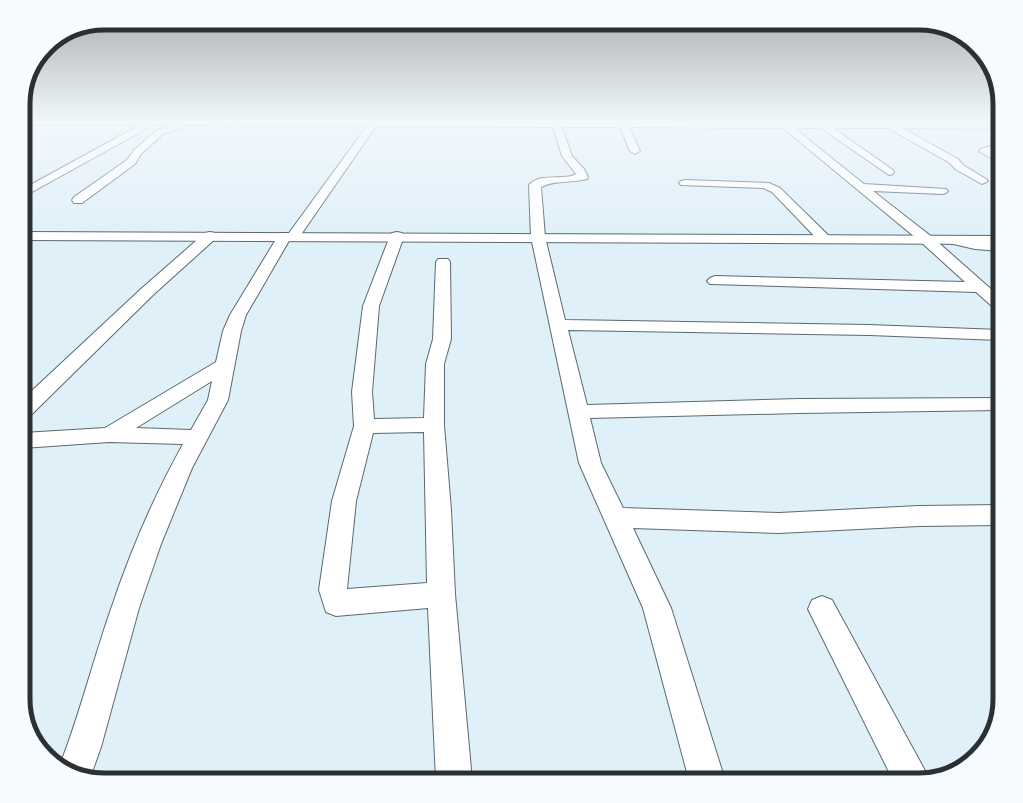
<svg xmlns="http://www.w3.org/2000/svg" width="1023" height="803" font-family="Mulish,sans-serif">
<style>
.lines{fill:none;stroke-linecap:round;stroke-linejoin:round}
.minor-casing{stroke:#5b6971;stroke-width:2}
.tertiary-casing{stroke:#5b6971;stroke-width:2}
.minor{fill:#fff;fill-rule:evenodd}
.tertiary{fill:#fff;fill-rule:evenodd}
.rim{fill:none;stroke:#2a3033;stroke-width:5}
</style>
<rect width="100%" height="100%" fill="#e0f0f9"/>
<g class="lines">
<defs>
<g id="minor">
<path d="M23 120H626L777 122 778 120H784L787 122 1000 123V129L902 128 958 159 963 165 986 179 988 181 982 184 955 169 950 163 888 128H833L893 170 894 172 893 174 889 175 821 128H794L864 184 946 189 948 191 946 193 942 194 873 191 932 237 1000 297V310L994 308 976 292 710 284 707 281 710 278 715 276 965 282 922 243 783 128 629 127 640 151 635 154 630 151 620 127H562L572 156 584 169 588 177 587 179C572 183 555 180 541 187L545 237 565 320 869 325 1000 330V340L869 335 568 330 587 405 799 399 1000 398V410L799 413 590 418 601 463 623 508 779 513 919 506 1000 505V525L919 526 779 533 633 528 671 608 725 780H689L643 608 579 463 531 237 529 185C540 172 565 181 576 174L562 156 553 127 376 126 298 239H290L246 315 241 331 228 400 192 468 161 544 139 608 101 747 90 778 78 776 60 765C80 714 93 660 111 609 130 552 154 496 183 444L109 442 23 448V433L105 428 216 362 223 331 230 315 278 236 280 233H289L367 126 182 125 181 128 163 134 141 154 135 164 82 203H74L72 200 74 197 127 160 134 150 157 130 172 125H153L23 197V189L140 125H23ZM212 381 208 400 191 430 136 428Z"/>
<path d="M1000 143V149L992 152 1000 157V164L979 151 981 149Z"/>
<path d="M685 180 769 183 780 188 832 239 830 242H820L772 192 763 188 681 185 679 183 681 181Z"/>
<path d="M210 232 215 233 217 236 215 239 153 295 30 416 23 418V399L141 289 205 233Z"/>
<path d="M397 232 402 233 404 236 379 306 372 392 374 419 424 418 426 364 433 339 436 262 438 259H448L450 262 451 339 444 364V425L451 510 455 594 472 780H436L428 608 336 616 326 612 319 590 332 501 354 426 352 392 363 306 390 236 392 233ZM424 432 427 583 347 589 356 501 373 433Z"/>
<path d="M954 236 975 241 1000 243V251L975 249 949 243 947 240 949 237Z"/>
<path d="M822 596 832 600 929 778 919 780H893L808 609 812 600Z"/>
</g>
<path id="tertiary" d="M23 232 1000 236V244L23 240Z"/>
</defs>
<!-- minor casing -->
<use href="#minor" class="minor-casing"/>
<!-- tertiary casing -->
<use href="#tertiary" class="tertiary-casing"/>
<!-- minor -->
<use href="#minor" class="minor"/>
<!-- tertiary -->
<use href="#tertiary" class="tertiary"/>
</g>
<!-- sky -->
<linearGradient id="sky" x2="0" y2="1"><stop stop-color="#a5aaad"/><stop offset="0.52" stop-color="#f1f8fc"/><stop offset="1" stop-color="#f1f8fc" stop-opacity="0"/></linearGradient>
<rect width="1023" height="233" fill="url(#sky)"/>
<!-- crop -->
<path d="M0 0H1023V803H0ZM104 30H919A74 74 0 0 1 993 104V699A74 74 0 0 1 919 773H104A74 74 0 0 1 30 699V104A74 74 0 0 1 104 30Z" fill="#f5fbff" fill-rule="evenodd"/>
<path class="rim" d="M104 30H919A74 74 0 0 1 993 104V699A74 74 0 0 1 919 773H104A74 74 0 0 1 30 699V104A74 74 0 0 1 104 30Z"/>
</svg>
